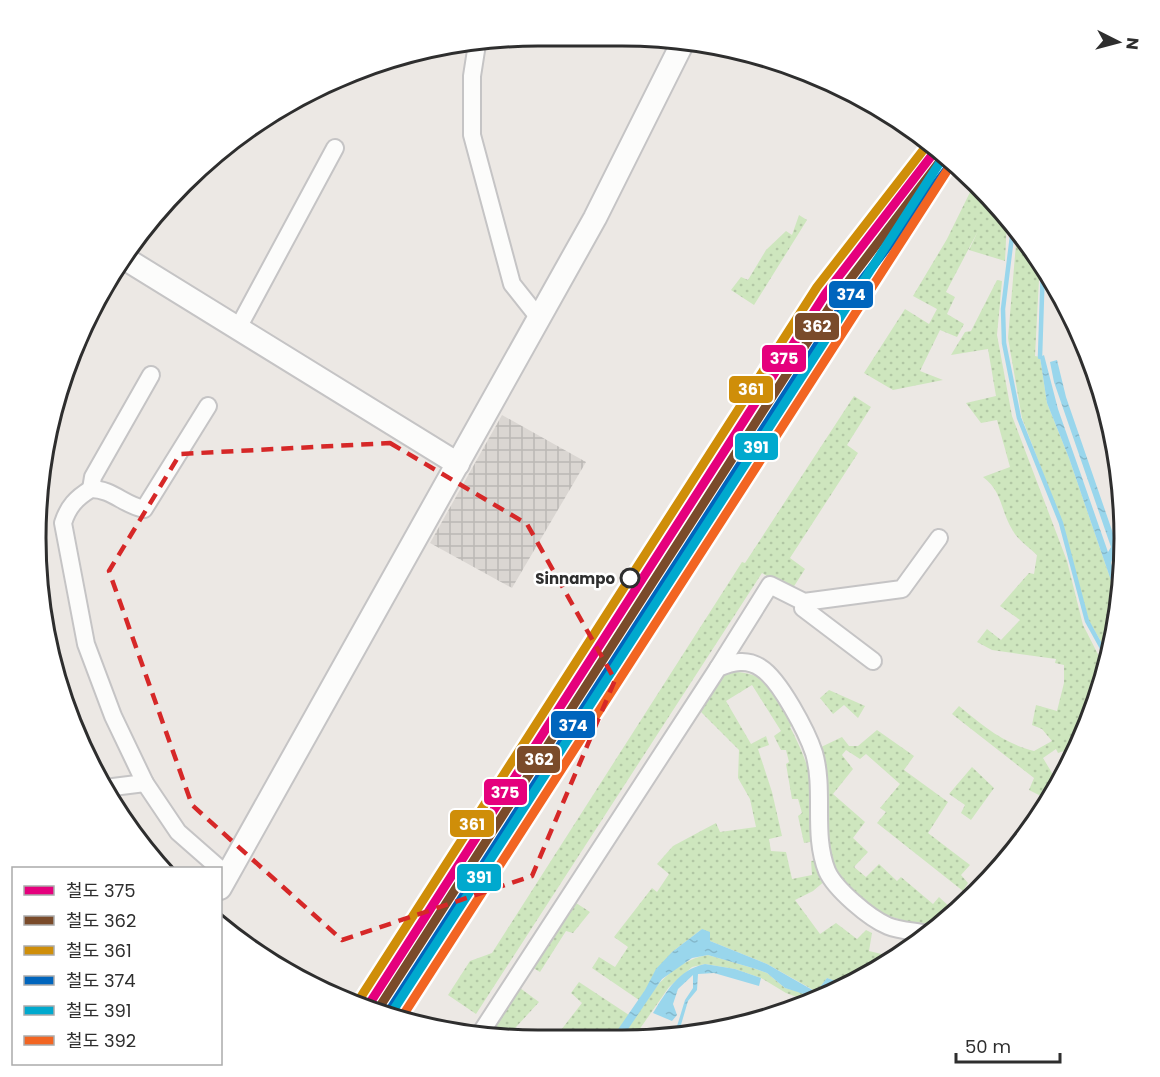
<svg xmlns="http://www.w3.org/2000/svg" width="1160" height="1077" font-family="Poppins,'Noto Sans KR',sans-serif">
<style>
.grass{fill:url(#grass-dots)}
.plaza{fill:url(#plaza-grid)}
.water{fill:url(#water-ripples)}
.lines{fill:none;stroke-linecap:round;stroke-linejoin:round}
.stream{stroke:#99d6ec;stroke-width:4.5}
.minor-casing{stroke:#c5c4c5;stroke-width:20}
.secondary-casing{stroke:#c5c4c5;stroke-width:26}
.minor{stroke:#fcfcfb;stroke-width:16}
.secondary{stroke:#fcfcfb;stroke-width:22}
.rail-1-casing{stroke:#fff;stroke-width:14}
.rail-2-casing{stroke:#fff;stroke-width:14}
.rail-3-casing{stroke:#fff;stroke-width:14}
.rail-4-casing{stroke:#fff;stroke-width:14}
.rail-5-casing{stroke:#fff;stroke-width:14}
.rail-6-casing{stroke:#fff;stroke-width:14}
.rail-1{stroke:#e5007d;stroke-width:9}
.rail-2{stroke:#7a4b2a;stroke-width:9}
.rail-3{stroke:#cf8e09;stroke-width:9}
.rail-4{stroke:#0065bd;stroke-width:9}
.rail-5{stroke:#00a9ce;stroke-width:9}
.rail-6{stroke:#f26522;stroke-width:9}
.marked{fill:none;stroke:#d62828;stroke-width:4.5;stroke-dasharray:12 8;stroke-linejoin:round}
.stop-dot{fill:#fff;stroke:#2e2e2e;stroke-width:3}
.labels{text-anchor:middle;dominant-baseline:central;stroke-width:5;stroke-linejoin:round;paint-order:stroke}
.stop-label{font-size:15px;font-weight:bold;fill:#2e2e2e;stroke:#fff;text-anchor:end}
.rim{fill:none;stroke:#2e2e2e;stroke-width:3}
.line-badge{stroke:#fff;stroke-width:2}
.badge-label{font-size:16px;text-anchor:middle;font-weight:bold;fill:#fff}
</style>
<defs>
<pattern id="grass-dots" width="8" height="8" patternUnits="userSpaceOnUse" patternTransform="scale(1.5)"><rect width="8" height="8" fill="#cee6be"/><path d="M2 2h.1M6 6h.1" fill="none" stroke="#b1c6a4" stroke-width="1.8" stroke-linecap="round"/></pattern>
<pattern id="plaza-grid" width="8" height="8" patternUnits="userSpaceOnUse" patternTransform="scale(1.5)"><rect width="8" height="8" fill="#dad6d2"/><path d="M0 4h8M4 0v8" fill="none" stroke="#bbb8b5"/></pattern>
<pattern id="water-ripples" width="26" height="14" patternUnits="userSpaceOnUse" patternTransform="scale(1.5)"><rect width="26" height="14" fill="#99d6ec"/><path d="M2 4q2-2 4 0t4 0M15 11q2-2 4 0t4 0" fill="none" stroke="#84b8cb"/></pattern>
</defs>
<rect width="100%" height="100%" fill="#ece8e4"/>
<!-- grass -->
<g class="grass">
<path d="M975 182 1007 220 1005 261 969 250 978 231 946 292 955 297 947 314 964 324 957 337 940 330 920 371 943 380 893 390 864 373 905 309 929 324 937 309 913 296 947 239Z"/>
<path d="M799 215 807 220 754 305 731 290 741 277 748 280 766 250 786 231 792 235Z"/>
<path d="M1017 232 1040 260 1035 356 1040 357 1047 403 1069 458 1118 601 1114 637 1109 655 1089 621 1062 523 1022 418 1008 338Z"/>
<path d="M997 280 1002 281 997 335 1012 416 1067 561 1083 625 1105 668 1087 727H1084L1085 732 1070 761 1064 751 1058 753 1056 749 1043 758 1058 783 1049 800 1029 790 1034 778 952 714 959 706C983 726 1003 743 1034 751L1052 741 1042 729 1032 725 1036 705 1057 711 1064 683V665L1055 663 1056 659 992 650 977 642 987 629 1001 640 1020 620 1000 606 1029 573 1034 574 1037 555C1029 547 1018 540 1013 531 1000 510 1003 492 983 477L1010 467 997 420 981 423 966 403 996 396 988 349 951 355 965 332 971 331Z"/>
<path d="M854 396 871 407 847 445 858 453 790 558 805 569 791 591 762 573 476 1014 448 995 470 961 492 953 742 562 745 563Z"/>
<path d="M736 672C772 674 778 697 794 725L790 727C814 773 814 790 816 841L804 843 798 816 802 813 798 799H792L786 764 789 762 786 750H781L774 736 781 731 752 685 726 701 751 744 766 736 769 745 758 749 772 792 782 836 769 839 771 851 786 852 792 879 812 875 811 861 819 860 826 880 813 891 795 900 820 934 836 923 857 939 866 930 872 933 869 951 898 958 847 985 827 978 817 992 767 964 710 941 702 929 672 952 639 1000 592 968 599 957 615 967 628 947 614 937 652 888 657 892 669 874 657 864 673 846 716 823 720 832 756 827 750 799 738 778 739 750 698 709 725 675Z"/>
<path d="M829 690 865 706 858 718 844 705 833 714 820 698Z"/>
<path d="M877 730 914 756 904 770 948 802 928 833 970 865 961 875 968 883 963 891 877 823 886 812 880 808 900 784 866 754 860 759 846 750 842 755 853 769 833 794 865 822 853 838 868 852 854 867 866 877 879 864 897 881 901 877 933 904 939 897 953 910 956 906 959 908 933 930 886 915 863 903 836 879 823 820 817 749 842 737 849 746H858Z"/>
<path d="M972 767 994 788 971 820 961 813 965 805 949 794Z"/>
<path d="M573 901 590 912 573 933 566 931 540 972 530 966Z"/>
<path d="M708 955 756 969 767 973 785 988 823 998 813 1003 786 993 761 978 735 969 705 964 692 967 669 987 632 1040 620 1041C642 1006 664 962 708 955Z"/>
<path d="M579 982 629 1015 610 1041 554 1039 582 1003 571 993Z"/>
<path d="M520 988 539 1002 506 1038 496 1037 489 1033Z"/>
</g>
<!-- plaza -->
<path class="plaza" d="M502 415 586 462 512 588 430 543Z"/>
<!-- water -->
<g class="water">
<path d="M1044 355 1058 409 1108 552 1111 547 1054 382 1050 362 1057 360 1066 397 1117 545 1111 563 1119 586 1118 601 1069 458 1047 403 1040 357Z"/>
<path d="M702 929 710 932V941L767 964 816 992 827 978 847 985 823 998 807 995 785 988 767 973 756 969 708 955 692 958 662 979 620 1041H610L645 990 656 969 672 952Z"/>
<path d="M705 964 735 969 761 978 759 986 714 973 698 974 697 990 688 1001 678 1035 674 1036 685 1000 693 988V975L678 989 673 1004 677 1015 672 1021 653 1013C667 991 678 970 705 964Z"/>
</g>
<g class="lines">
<!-- stream -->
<g class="stream">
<path d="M1013 228 1003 309 1004 343 1019 418 1061 523 1087 621 1108 659"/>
<path d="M1040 357 1043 265"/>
</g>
<defs>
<g id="minor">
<path d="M477 44 472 76V135L512 284 539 318"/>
<path d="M238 328 335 148"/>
<path d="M208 406 144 509C124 505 112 489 91 489 76 498 68 507 63 523L86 644 113 716 145 783 178 832 219 868"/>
<path d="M91 489 93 477 151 375"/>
<path d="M804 602 803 608 873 661"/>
<path d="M718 668 770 585 804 602 902 589 939 538"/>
<path d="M105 788 145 783"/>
<path d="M478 1037 718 668C732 662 747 658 761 668 780 680 807 732 814 753 825 791 812 834 827 871 835 889 869 918 888 926 900 931 915 931 928 934"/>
</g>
<g id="secondary">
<path d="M124 258 458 464"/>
<path d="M220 888 595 218 683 42"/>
</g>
</defs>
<!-- minor casing -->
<use href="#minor" class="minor-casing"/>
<!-- secondary casing -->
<use href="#secondary" class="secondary-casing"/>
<!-- minor -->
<use href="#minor" class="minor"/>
<!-- secondary -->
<use href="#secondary" class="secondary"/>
<defs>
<path id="rail-1" d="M366 1009 826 293 936 150"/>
<path id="rail-2" d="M375 1014 835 299 944 156"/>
<path id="rail-3" d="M357 1003 817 287 928 144"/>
<path id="rail-4" d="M386 1016 843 305 952 163"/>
<path id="rail-5" d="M389 1017 944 156"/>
<path id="rail-6" d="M400 1020 952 163"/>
</defs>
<!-- rail-1 casing -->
<use href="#rail-1" class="rail-1-casing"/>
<!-- rail-2 casing -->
<use href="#rail-2" class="rail-2-casing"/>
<!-- rail-3 casing -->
<use href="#rail-3" class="rail-3-casing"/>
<!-- rail-4 casing -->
<use href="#rail-4" class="rail-4-casing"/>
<!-- rail-5 casing -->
<use href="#rail-5" class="rail-5-casing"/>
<!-- rail-6 casing -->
<use href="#rail-6" class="rail-6-casing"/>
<!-- rail-1 -->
<use href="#rail-1" class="rail-1"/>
<!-- rail-2 -->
<use href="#rail-2" class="rail-2"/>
<!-- rail-3 -->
<use href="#rail-3" class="rail-3"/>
<!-- rail-4 -->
<use href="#rail-4" class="rail-4"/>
<!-- rail-5 -->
<use href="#rail-5" class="rail-5"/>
<!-- rail-6 -->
<use href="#rail-6" class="rail-6"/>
</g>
<!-- marked area -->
<path class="marked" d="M390 443 527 524 615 680 532 876 342 940 192 805 109 571 180 454Z"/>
<!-- markers -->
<circle class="stop-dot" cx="630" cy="578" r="9"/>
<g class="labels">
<!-- stop labels -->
<g class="stop-label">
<text x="615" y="578">Sinnampo</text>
</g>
</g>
<!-- crop -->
<path d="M0 0H1160V1077H0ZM538 46H622A492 492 0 0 1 1114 538V538A492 492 0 0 1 622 1030H538A492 492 0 0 1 46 538V538A492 492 0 0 1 538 46Z" fill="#fff" fill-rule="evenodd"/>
<path class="rim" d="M538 46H622A492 492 0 0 1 1114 538V538A492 492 0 0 1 622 1030H538A492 492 0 0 1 46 538V538A492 492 0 0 1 538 46Z"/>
<g class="line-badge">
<rect x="828" y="280" width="46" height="29" rx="6" fill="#0065bd"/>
<rect x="794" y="312" width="46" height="29" rx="6" fill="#7a4b2a"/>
<rect x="761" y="344" width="46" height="29" rx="6" fill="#e5007d"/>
<rect x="728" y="375" width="46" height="29" rx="6" fill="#cf8e09"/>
<rect x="734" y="432" width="45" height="29" rx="6" fill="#00a9ce"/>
<rect x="550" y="710" width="46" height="29" rx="6" fill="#0065bd"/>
<rect x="516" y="745" width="45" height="29" rx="6" fill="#7a4b2a"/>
<rect x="483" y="778" width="45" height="28" rx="6" fill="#e5007d"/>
<rect x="449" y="809" width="46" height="29" rx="6" fill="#cf8e09"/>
<rect x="456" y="863" width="46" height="29" rx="6" fill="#00a9ce"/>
</g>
<g class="badge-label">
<text x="851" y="300">374</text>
<text x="817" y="332">362</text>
<text x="784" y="364">375</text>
<text x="751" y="395">361</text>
<text x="756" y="453">391</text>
<text x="573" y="731">374</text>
<text x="539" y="765">362</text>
<text x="505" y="798">375</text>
<text x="472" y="830">361</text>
<text x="479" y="883">391</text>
</g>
<!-- legend -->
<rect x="12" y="867" width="210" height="198" fill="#ffffff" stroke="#ababab" stroke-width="1.5"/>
<rect x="24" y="886" width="30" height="9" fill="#e5007d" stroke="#ababab" stroke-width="1.5"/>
<text x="66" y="897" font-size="18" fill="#2e2e2e">철도 375</text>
<rect x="24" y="916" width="30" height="9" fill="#7a4b2a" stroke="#ababab" stroke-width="1.5"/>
<text x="66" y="927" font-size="18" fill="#2e2e2e">철도 362</text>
<rect x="24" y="946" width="30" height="9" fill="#cf8e09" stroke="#ababab" stroke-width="1.5"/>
<text x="66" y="957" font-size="18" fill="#2e2e2e">철도 361</text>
<rect x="24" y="976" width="30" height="9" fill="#0065bd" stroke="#ababab" stroke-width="1.5"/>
<text x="66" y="987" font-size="18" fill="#2e2e2e">철도 374</text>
<rect x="24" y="1006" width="30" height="9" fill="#00a9ce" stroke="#ababab" stroke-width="1.5"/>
<text x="66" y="1017" font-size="18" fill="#2e2e2e">철도 391</text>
<rect x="24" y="1036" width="30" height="9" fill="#f26522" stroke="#ababab" stroke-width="1.5"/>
<text x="66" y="1047" font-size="18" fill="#2e2e2e">철도 392</text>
<!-- north arrow -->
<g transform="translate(1118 42) rotate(96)" stroke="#ffffff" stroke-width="4.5" paint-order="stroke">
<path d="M0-4.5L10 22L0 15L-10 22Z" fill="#2e2e2e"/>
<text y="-9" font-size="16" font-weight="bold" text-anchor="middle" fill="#2e2e2e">N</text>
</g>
<!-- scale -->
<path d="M956 1053v9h104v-9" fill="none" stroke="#2e2e2e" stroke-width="3"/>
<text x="965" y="1053" font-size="18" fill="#2e2e2e" stroke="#ffffff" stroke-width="4.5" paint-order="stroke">50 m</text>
</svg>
